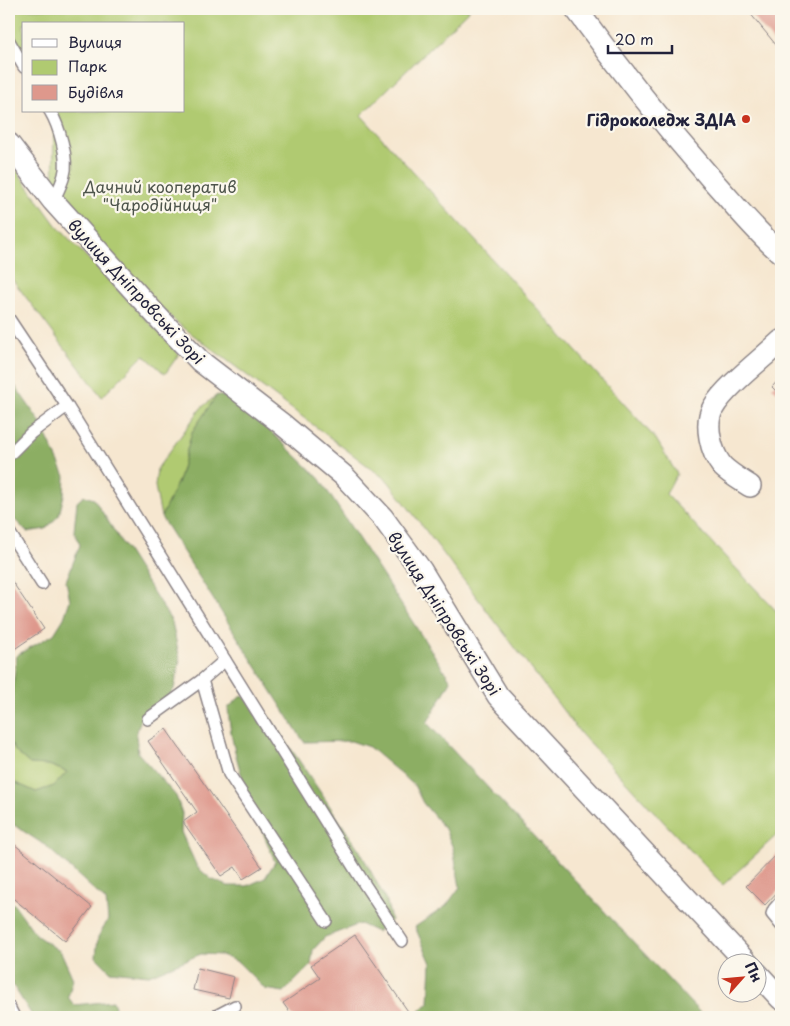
<svg xmlns="http://www.w3.org/2000/svg" width="790" height="1026" font-family="'Playpen Sans',sans-serif">
<style>
.green{fill:#b0ca71;stroke:#697656}
.forest{fill:#8cae63;stroke:#57684f}
.building{fill:#de988c}
.lines{fill:none;stroke-linecap:round;stroke-linejoin:round}
.service-casing{stroke:#8c8486;stroke-width:14}
.minor-casing{stroke:#8c8486;stroke-width:24}
.service{stroke:#fff;stroke-width:11}
.minor{stroke:#fff;stroke-width:21}
.poi-dot{fill:#c8321e;stroke:#fbf7ec;stroke-width:2}
.labels{text-anchor:middle;dominant-baseline:central;stroke-width:4.5;stroke-linejoin:round;paint-order:stroke}
.poi-label{font-size:16px;font-weight:bold;fill:#22223b;stroke:#fbf7ec;text-anchor:end}
.park-label{font-size:16px;fill:#4d544b;stroke:#fbf7ec}
.street-label{font-size:16px;fill:#22223b;stroke:#fbf7ec}
</style>
<rect width="100%" height="100%" fill="#fbf7ec"/>
<filter id="ink" filterUnits="userSpaceOnUse"><feTurbulence type="fractalNoise" baseFrequency=".02" numOctaves="2"/><feDisplacementMap in="SourceGraphic" scale="10" xChannelSelector="R" yChannelSelector="G"/><feConvolveMatrix kernelMatrix="1 2 1 2 8 2 1 2 1" color-interpolation-filters="sRGB"/></filter>
<filter id="wash" filterUnits="userSpaceOnUse"><feTurbulence type="fractalNoise" baseFrequency=".0096" numOctaves="4" result="noise"/><feDisplacementMap in="SourceGraphic" scale="20" xChannelSelector="R" yChannelSelector="G"/><feGaussianBlur stdDeviation="1.12" result="paint"/><feColorMatrix in="noise" values="0 0 0 0 0 0 0 0 0 0 0 0 0 0 0 0 0 1.4 0 .05"/><feComposite in="paint" operator="in"/></filter>
<g filter="url(#wash)">
<rect width="100%" height="100%" fill="#f6e7d0"/>
<!-- green -->
<g class="green">
<path d="M9 9H470L361 115 656 439 677 474 666 494 781 616V831L723 885 581 734 388 481 176 322 53 201 54 125 47 111H184V24H24V67L9 41Z"/>
<path d="M9 160 56 225 179 354 165 374 144 355 102 397 9 275Z"/>
<path d="M217 395 192 432 179 479 161 517 155 486 157 469 201 408Z"/>
<path d="M9 740 15 751 30 764 49 765 67 772 54 786 36 792 9 780Z"/>
</g>
<!-- forest -->
<g class="forest">
<path d="M9 377 40 422 65 476 64 495 59 515 46 529 27 532 9 514Z"/>
<path d="M217 395 238 400 319 478 451 681 427 723 704 1017H412L429 1003 431 963 415 927 446 906 460 887 453 848 445 829 423 803 414 785 369 747 351 741 304 742 161 517 179 479 192 432Z"/>
<path d="M84 496 94 499 172 622 180 660 174 689 163 705 142 715 136 735 138 753 176 796 182 813 181 832 197 867 211 879 228 886H247L265 878 275 862C255 812 232 763 228 708L242 695 271 719 360 851 387 902 391 920 377 932 360 924 325 937 313 950 311 965 284 992 265 989 238 962 221 955 201 954 149 975 110 971 96 957 98 937 108 920 106 901 46 846 14 825H9V780L36 792 54 786 67 772 49 765 30 764 15 751 9 740V715L17 655 54 634 64 618 70 600 66 581 80 545 74 531 77 502Z"/>
<path d="M9 903 14 904 37 936 61 952 73 979 68 997 74 1005 113 1001 118 1017H33L9 979Z"/>
</g>
<g id="blocks">
<!-- building -->
<g class="building">
<path d="M752 9H781V51L749 12Z"/>
<path d="M781 377V396L772 387Z"/>
<path d="M9 577 44 629 10 652 9 650Z"/>
<path d="M166 729 262 867 243 879 235 867 221 876 183 822 197 812 148 741Z"/>
<path d="M9 840 92 907 65 941 9 895Z"/>
<path d="M781 850V888L765 905 746 886Z"/>
<path d="M355 935 412 1017H293L283 1003 320 978 311 965Z"/>
<path d="M198 968 234 977 229 998 193 990Z"/>
</g>
</g>
</g>
<g filter="url(#ink)">
<use href="#blocks" fill-opacity="0" stroke="#8c8486" stroke-width="1"/>
<g class="lines">
<defs>
<g id="service">
<path d="M9 41 24 67"/>
<path d="M50 111C59 126 69 159 64 175 62 184 57 193 53 201"/>
<path d="M9 319 67 406 365 885 402 941"/>
<path d="M9 455 31 433 67 406"/>
<path d="M9 532 42 584"/>
<path d="M202 680 229 774 326 921"/>
<path d="M148 719 202 680 225 660"/>
<path d="M781 901 774 909 772 914 781 925"/>
<path d="M9 1007 14 1017"/>
<path d="M214 1017 235 1006"/>
</g>
<g id="minor">
<path d="M576 9C619 68 665 126 713 181 735 205 756 232 781 253"/>
<path d="M9 144 53 201 157 316 200 361 282 424 344 476 383 518 421 570 498 696 748 964"/>
<path d="M750 486C741 480 730 474 722 466 711 452 704 424 713 408 724 388 763 358 781 341"/>
<path d="M758 974 781 999"/>
</g>
</defs>
<!-- service casing -->
<use href="#service" class="service-casing"/>
<!-- minor casing -->
<use href="#minor" class="minor-casing"/>
<!-- service -->
<use href="#service" class="service"/>
<!-- minor -->
<use href="#minor" class="minor"/>
</g>
</g>
<!-- markers -->
<circle class="poi-dot" cx="746" cy="119" r="5"/>
<g class="labels">
<!-- poi labels -->
<g class="poi-label">
<text x="736" y="119">Гідроколедж ЗДIА</text>
</g>
<!-- park labels -->
<g class="park-label">
<text x="160" y="186">Дачний кооператив<tspan x="160" dy="18">"Чародійниця"</tspan></text>
</g>
<!-- street labels -->
<g class="street-label">
<text transform="translate(137 291) rotate(47)">вулиця Дніпровські Зорі</text>
<text transform="translate(445 613) rotate(57)">вулиця Дніпровські Зорі</text>
</g>
</g>
<!-- margin -->
<rect width="790" height="1026" fill="none" stroke="#fbf7ec" stroke-width="30"/>
<!-- legend -->
<rect x="22" y="22" width="162" height="90" fill="#fbf7ec" stroke="#a4a2a5"/>
<rect x="32" y="39" width="25" height="8" fill="#ffffff" stroke="#a4a2a5"/>
<text x="68" y="48" font-size="15" fill="#22223b">Вулиця</text>
<rect x="32" y="60" width="25" height="15" fill="#b0ca71" stroke="#a4a2a5"/>
<text x="68" y="72" font-size="15" fill="#22223b">Парк</text>
<rect x="32" y="85" width="25" height="15" fill="#de988c" stroke="#a4a2a5"/>
<text x="68" y="98" font-size="15" fill="#22223b">Будівля</text>
<!-- north arrow -->
<g transform="translate(742 978) rotate(63)"><circle r="24" fill="#fbf7ec" stroke="#a4a2a5"/>
<path d="M0-4L9 19L0 12L-9 19Z" fill="#c8321e"/>
<text y="-8" font-size="14" font-weight="bold" text-anchor="middle" fill="#22223b">Пн</text>
</g>
<!-- scale -->
<path d="M608 45v8h64v-8" fill="none" stroke="#22223b" stroke-width="2.5"/>
<text x="615" y="45" font-size="15" fill="#22223b" stroke="#fbf7ec" stroke-width="4" paint-order="stroke">20 m</text>
</svg>
